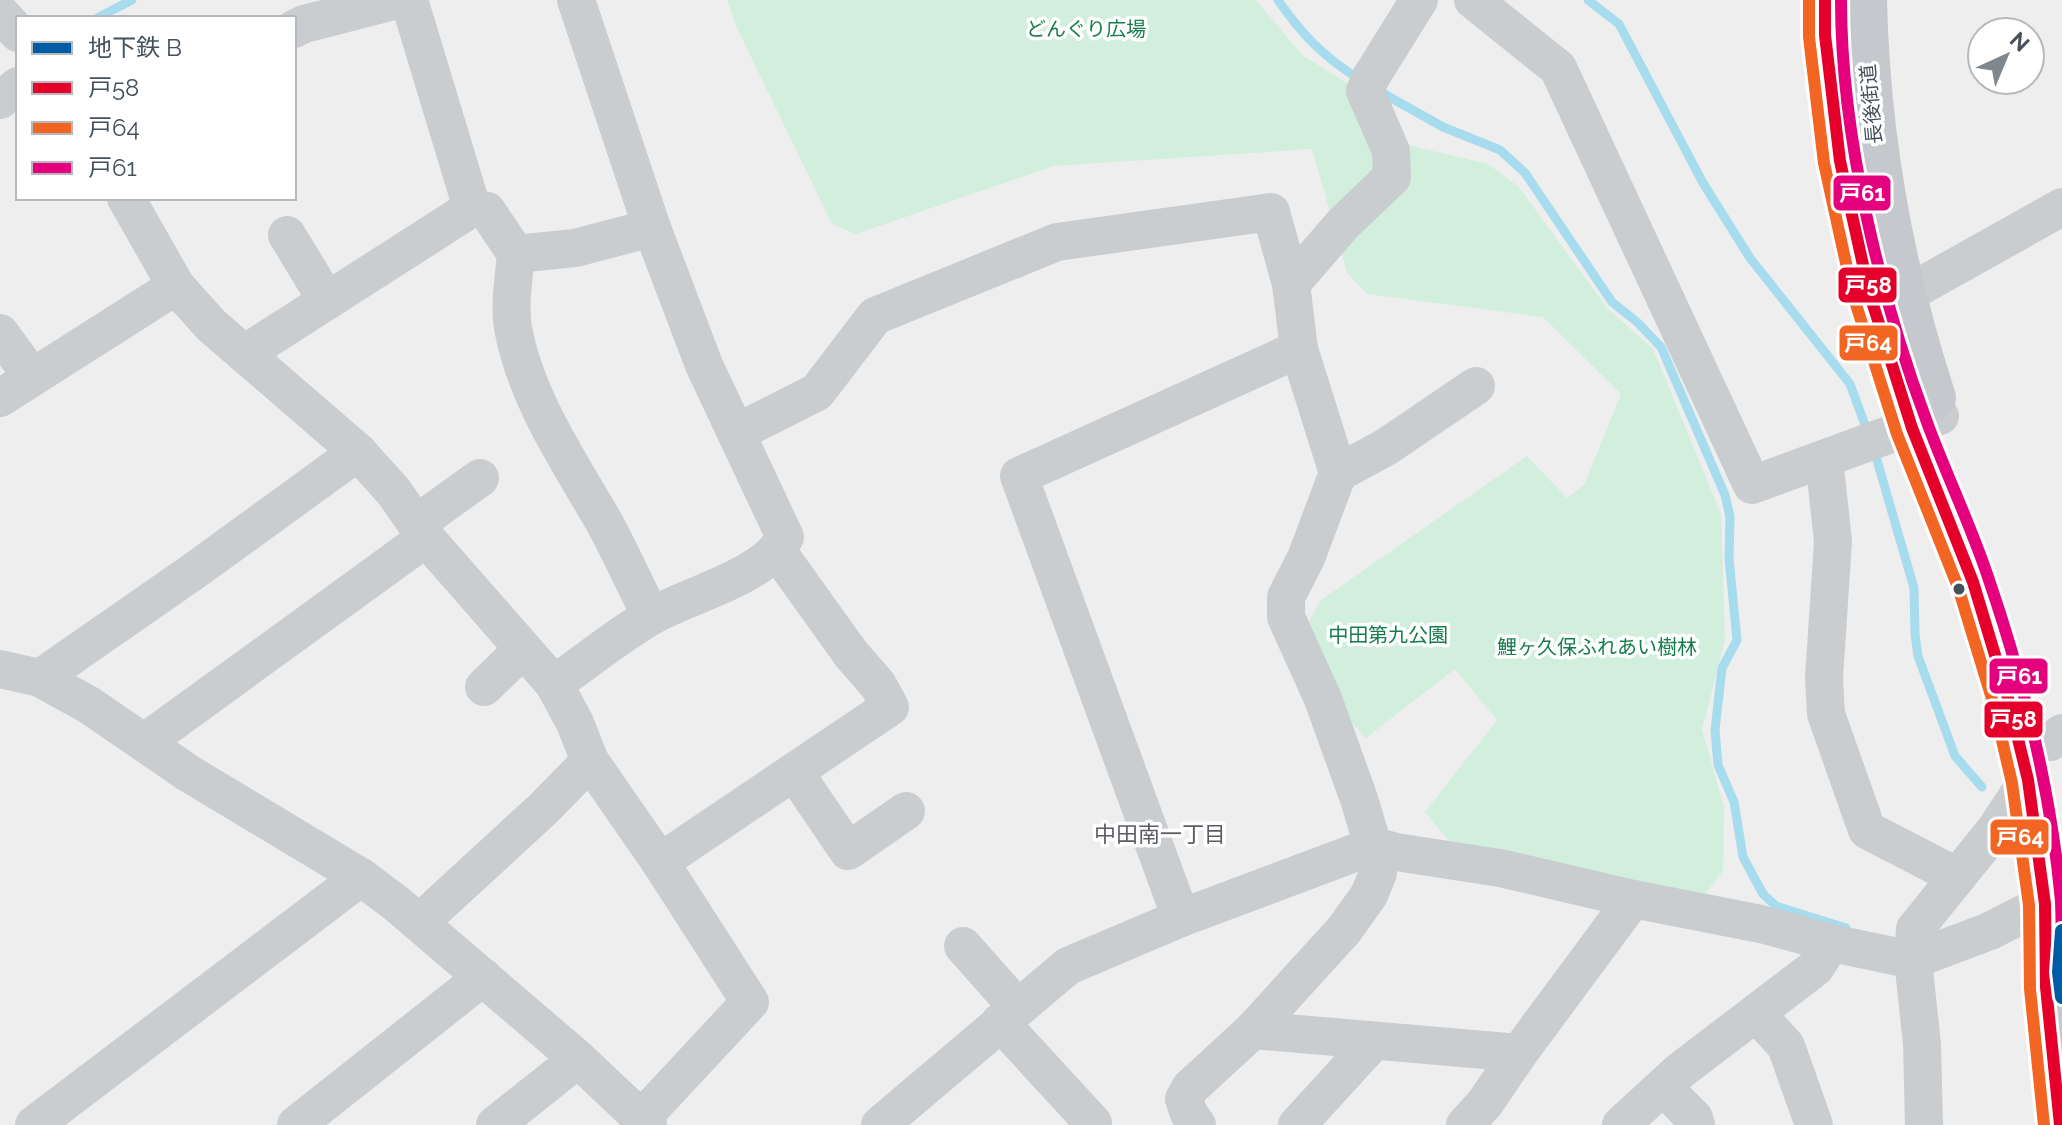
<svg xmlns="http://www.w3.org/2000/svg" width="2062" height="1125" font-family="Raleway,'Noto Sans JP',sans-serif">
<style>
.green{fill:#d2efde}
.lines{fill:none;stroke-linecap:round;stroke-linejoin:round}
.stream{stroke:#a6dced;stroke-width:9}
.minor{stroke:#cacdcf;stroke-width:38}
.major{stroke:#c5c9cd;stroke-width:44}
.bus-1-casing{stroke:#fff;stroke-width:18}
.bus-2-casing{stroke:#fff;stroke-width:18}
.bus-3-casing{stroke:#fff;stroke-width:18}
.bus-1{stroke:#e4002b;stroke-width:12}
.bus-2{stroke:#f26522;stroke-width:12}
.bus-3{stroke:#e5007d;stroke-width:12}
.metro-1-casing{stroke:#fff;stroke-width:20}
.metro-1{stroke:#005ba5;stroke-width:14}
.bus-dot{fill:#45505b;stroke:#fff;stroke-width:3}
.labels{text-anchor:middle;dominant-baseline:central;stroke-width:7;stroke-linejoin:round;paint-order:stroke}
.park-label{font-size:20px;fill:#157d4c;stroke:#fff}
.street-label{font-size:20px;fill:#45505b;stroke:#fff}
.neighbourhood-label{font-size:22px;fill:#5a5d62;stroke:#fff}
.line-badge{stroke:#fff;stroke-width:3}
.badge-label{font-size:22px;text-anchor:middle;font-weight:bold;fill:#fff}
</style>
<rect width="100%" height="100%" fill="#efeeee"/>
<!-- green -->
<path class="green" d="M727 0H1256L1302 55 1363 93 1387 140 1488 164 1519 187 1607 308 1653 349 1721 514 1725 640 1702 729 1724 807 1723 871 1705 894 1513 860 1452 844 1425 812 1497 720 1455 669 1366 738 1345 716 1305 629 1321 600 1527 456 1567 498 1584 485 1621 394 1543 317 1367 294 1347 273 1312 149 1054 166 856 234 832 224 736 26Z"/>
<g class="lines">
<!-- stream -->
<g class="stream">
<path d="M1278 0C1302 35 1324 57 1359 79"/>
<path d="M1588 0 1619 24 1703 183 1750 258 1850 384 1868 433"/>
<path d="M97 18 132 0"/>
<path d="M1379 91 1443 127 1500 150 1525 173 1612 302 1637 322 1661 347 1725 495 1730 517 1729 558 1737 640 1722 668 1715 730 1718 765 1734 802 1743 857 1763 894 1776 906 1846 928"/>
<path d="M1874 450 1914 588 1915 634 1918 656 1955 756 1982 787"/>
</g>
<!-- minor -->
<g class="minor">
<path d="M409 0 472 208 487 211 516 254 575 248 652 228"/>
<path d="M1419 0 1371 77 1365 91 1391 151 1392 177 1343 224 1291 284 1299 349 1338 473 1306 558 1286 597V617L1323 699 1359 799 1373 846 1378 873 1369 895 1344 930 1253 1030 1519 1053 1633 899"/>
<path d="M1473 0 1558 68 1752 485 1940 416"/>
<path d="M0 13 18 33"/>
<path d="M294 29 304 24 397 0"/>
<path d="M0 100 18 86"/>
<path d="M126 198 176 286 211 325 358 452 394 492 426 538 554 684 575 723 590 761 660 862 750 1002 642 1118"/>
<path d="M287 235 327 301"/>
<path d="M516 254C514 278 509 304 513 328 526 399 569 461 604 522 621 553 635 585 651 616"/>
<path d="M1905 295 2062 207"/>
<path d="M0 333 32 377"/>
<path d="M244 354 472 208"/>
<path d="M0 398 176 286"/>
<path d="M736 433 817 392 875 316 1057 242 1271 212 1291 284"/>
<path d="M1824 459 1833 541 1824 678 1826 714 1867 830 1956 876"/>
<path d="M1338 473 1386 447 1476 386"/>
<path d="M416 524 480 478"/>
<path d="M0 669 40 678 89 705 188 773 361 877 397 904 578 1059 648 1125"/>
<path d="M40 678 194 571 358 452"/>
<path d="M554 684C586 662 617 636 650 617 687 595 766 577 785 537L704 365 652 228 576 0"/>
<path d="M484 687 522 650"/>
<path d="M145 742 426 538"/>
<path d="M2050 742 2062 733"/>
<path d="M795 773 848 851 906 811"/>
<path d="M660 862 890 707 878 685 851 654 778 552"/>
<path d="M1181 918 1019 476 1299 349"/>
<path d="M419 923 543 809 590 761"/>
<path d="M963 946 1017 1007"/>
<path d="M1756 1013 1786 1046 1814 1125"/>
<path d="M1000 1022 1093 1123"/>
<path d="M1663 1087 1694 1118 1696 1125"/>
<path d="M34 1125 361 877"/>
<path d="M296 1125 483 977"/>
<path d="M495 1125 578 1059"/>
<path d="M880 1125 1068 966 1181 918 1373 846 1396 852 1500 868 1633 899 1761 924 1831 943 1913 960 1990 931 2062 894"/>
<path d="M1197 1125 1189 1114 1184 1099 1190 1088 1253 1030"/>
<path d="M1297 1125 1374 1041"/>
<path d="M1465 1125 1485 1103 1519 1053"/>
<path d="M1621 1125 1681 1070 1815 968 1831 943"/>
<path d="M1924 1125 1922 1044 1913 960 1915 929 1995 830 2028 780"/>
</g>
<!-- major -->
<g class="major">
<path d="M1825 0V35L1840 161 1869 292 1912 428 1973 582 2008 698 2028 780 2045 904 2046 987 2060 1125"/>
<path d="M1865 0C1868 136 1892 269 1934 398"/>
</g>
<defs>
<path id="bus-1" d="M1825 0V35L1840 161 1869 292 1912 428 1973 582 2008 698 2028 780 2045 904 2046 987 2060 1125"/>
<path id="bus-2" d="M1809 0V37L1824 163 1853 295 1897 434 1958 587 1993 702 2012 783 2029 905 2030 989 2044 1125"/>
<path id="bus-3" d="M1841 0C1841 137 1880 297 1928 425 1947 476 1971 526 1988 577 2024 682 2051 791 2061 901 2062 929 2062 958 2062 986"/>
</defs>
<!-- bus-1 casing -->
<use href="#bus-1" class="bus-1-casing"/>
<!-- bus-2 casing -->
<use href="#bus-2" class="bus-2-casing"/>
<!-- bus-3 casing -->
<use href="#bus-3" class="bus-3-casing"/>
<!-- bus-1 -->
<use href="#bus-1" class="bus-1"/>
<!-- bus-2 -->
<use href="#bus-2" class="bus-2"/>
<!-- bus-3 -->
<use href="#bus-3" class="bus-3"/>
<defs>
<path id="metro-1" d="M2062 931 2059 972 2062 997"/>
</defs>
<!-- metro-1 casing -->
<use href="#metro-1" class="metro-1-casing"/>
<!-- metro-1 -->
<use href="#metro-1" class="metro-1"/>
</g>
<!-- markers -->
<circle class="bus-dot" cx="1959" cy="589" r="7"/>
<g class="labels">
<!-- park labels -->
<g class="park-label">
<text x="1086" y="29">どんぐり広場</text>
<text x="1388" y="635">中田第九公園</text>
<text x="1597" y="647">鯉ヶ久保ふれあい樹林</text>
</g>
<!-- street labels -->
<g class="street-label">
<text transform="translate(1871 104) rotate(-95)">長後街道</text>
</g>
<!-- neighbourhood labels -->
<g class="neighbourhood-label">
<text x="1160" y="834">中田南一丁目</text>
</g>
</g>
<g class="line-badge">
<rect x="1832" y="174" width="60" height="38" rx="8" fill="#e5007d"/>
<rect x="1837" y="266" width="61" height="38" rx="8" fill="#e4002b"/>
<rect x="1838" y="324" width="61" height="38" rx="8" fill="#f26522"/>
<rect x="1988" y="657" width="61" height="38" rx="8" fill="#e5007d"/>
<rect x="1983" y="700" width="61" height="39" rx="8" fill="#e4002b"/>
<rect x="1989" y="818" width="61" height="38" rx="8" fill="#f26522"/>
</g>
<g class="badge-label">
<text x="1862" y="201">戸61</text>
<text x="1868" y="293">戸58</text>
<text x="1868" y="351">戸64</text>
<text x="2019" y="684">戸61</text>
<text x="2013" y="727">戸58</text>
<text x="2020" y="845">戸64</text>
</g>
<!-- legend -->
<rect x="16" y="16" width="280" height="184" fill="#ffffff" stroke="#b5b9bd" stroke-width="2"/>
<rect x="32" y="42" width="40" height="12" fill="#005ba5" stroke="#b5b9bd" stroke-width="2"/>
<text x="88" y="56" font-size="24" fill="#45505b">地下鉄 B</text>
<rect x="32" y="82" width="40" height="12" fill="#e4002b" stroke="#b5b9bd" stroke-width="2"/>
<text x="88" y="96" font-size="24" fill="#45505b">戸58</text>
<rect x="32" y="122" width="40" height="12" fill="#f26522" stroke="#b5b9bd" stroke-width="2"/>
<text x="88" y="136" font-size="24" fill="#45505b">戸64</text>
<rect x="32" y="162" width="40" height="12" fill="#e5007d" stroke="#b5b9bd" stroke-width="2"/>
<text x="88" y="176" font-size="24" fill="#45505b">戸61</text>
<!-- north arrow -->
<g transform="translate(2006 56) rotate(44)"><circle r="38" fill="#ffffff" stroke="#b5b9bd" stroke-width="2"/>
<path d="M0-6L14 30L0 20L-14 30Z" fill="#80878e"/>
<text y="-12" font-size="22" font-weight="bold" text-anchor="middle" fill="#45505b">N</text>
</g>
</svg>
